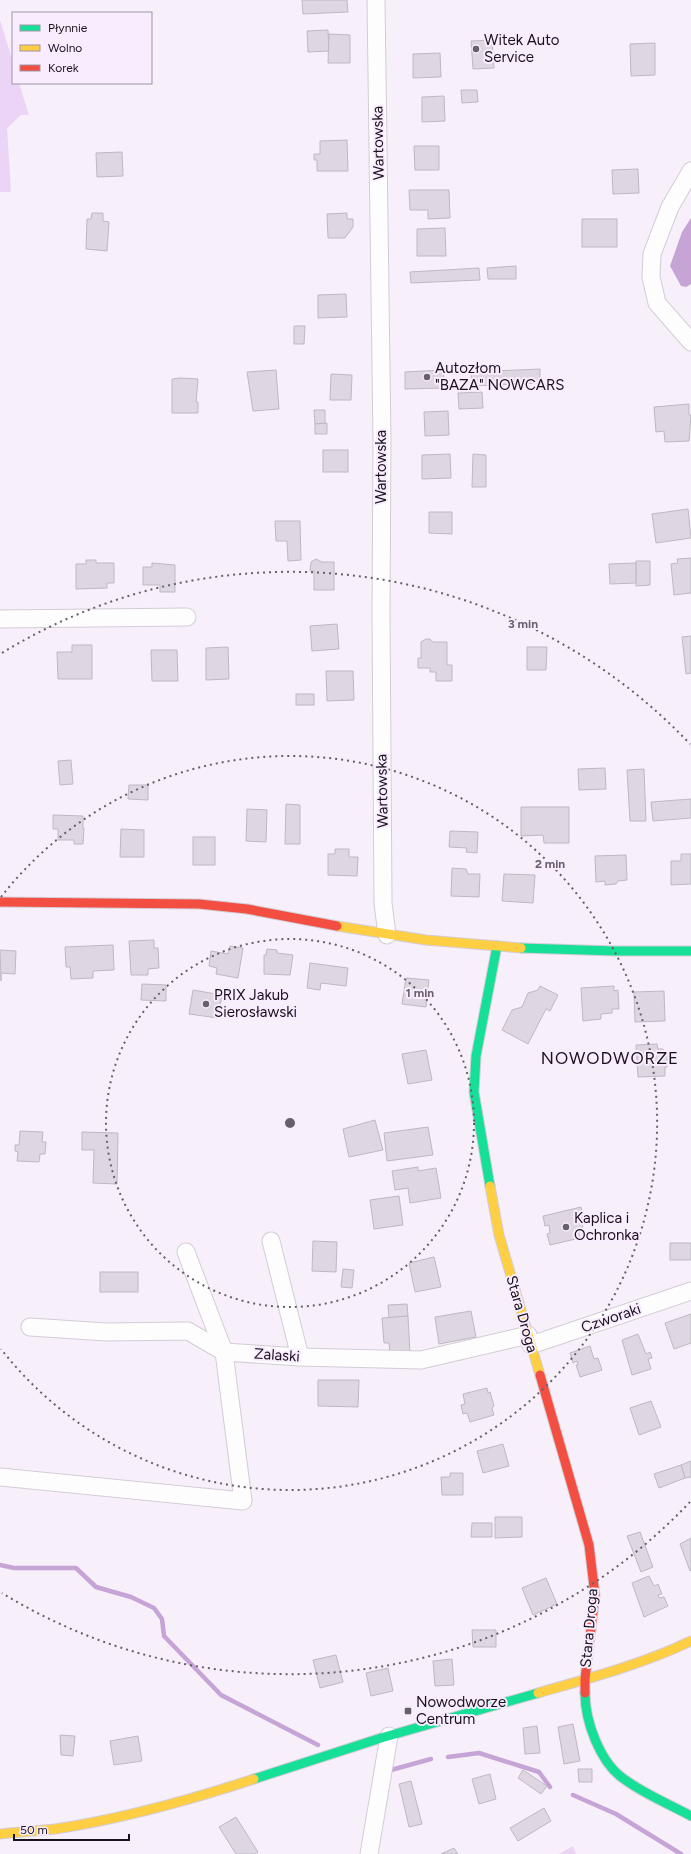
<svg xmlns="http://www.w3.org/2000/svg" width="691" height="1854" font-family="Figtree,sans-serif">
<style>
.green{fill:#ebd4f5}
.water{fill:#c6a4d6}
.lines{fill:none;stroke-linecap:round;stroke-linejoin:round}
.stream{stroke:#c6a4d6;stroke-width:4.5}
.building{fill:#ded7e2;stroke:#bfb8c2}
.street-casing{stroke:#d3ccd6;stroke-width:19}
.fast-casing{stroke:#d3ccd6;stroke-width:11}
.slow-casing{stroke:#d3ccd6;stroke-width:11}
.jam-casing{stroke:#d3ccd6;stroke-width:11}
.street{stroke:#fefdfe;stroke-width:17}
.fast{stroke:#16e098;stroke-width:9}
.slow{stroke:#ffcf43;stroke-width:9}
.jam{stroke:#f24e42;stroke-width:9}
.ring{fill:none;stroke:#67606a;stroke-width:2;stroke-dasharray:2 4}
.poi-dot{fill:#67606a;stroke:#f8ecfe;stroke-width:1.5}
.labels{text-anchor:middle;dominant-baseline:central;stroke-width:4;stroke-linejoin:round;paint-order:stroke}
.poi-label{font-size:15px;fill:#19121c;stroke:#f8ecfe;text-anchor:start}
.street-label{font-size:15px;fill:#19121c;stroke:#f8ecfe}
.quarter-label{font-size:17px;letter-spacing:1px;fill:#19121c;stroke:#f8ecfe}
.centre{fill:#67606a;stroke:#f8ecfe;stroke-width:2}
.ring-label{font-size:12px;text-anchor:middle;font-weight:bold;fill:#67606a;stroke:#f8ecfe;stroke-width:4;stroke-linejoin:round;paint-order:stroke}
</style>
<rect width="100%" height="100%" fill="#f7f0fa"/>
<!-- green -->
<g class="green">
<path d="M0 20 13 62V83H19L29 115H21L7 128 11 192H0Z"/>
<path d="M573 1846 576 1854H559Z"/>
</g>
<!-- water -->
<path class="water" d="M691 218V284L686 287 681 286 670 266 682 232Z"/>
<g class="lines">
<!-- stream -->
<g class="stream">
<path d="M0 1565 14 1568H76L96 1587 131 1597 154 1608 162 1619 164 1636 221 1695 318 1745"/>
<path d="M448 1757 479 1753 539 1772 550 1787"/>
<path d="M391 1770 431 1759"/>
<path d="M573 1795 616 1814 681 1854"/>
</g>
</g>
<!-- building -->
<g class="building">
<path d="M302 0H347L348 12 303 14Z"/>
<path d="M328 30 329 51 308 52 307 31Z"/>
<path d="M329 34 350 35V63H328Z"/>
<path d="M492 40 494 68 473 69 471 41Z"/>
<path d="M655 43V75L631 76 630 44Z"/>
<path d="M440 53 441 77 413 78V54Z"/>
<path d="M461 90H477L478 102 462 103Z"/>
<path d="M444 96 445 121 422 122V97Z"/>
<path d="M347 140 348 171H317V160H314V154H320V141Z"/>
<path d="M414 146H439V170H415Z"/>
<path d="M122 152 123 176 97 177 96 153Z"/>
<path d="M638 169 639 193 613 194 612 170Z"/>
<path d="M409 190H449L450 218 428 219V210H410Z"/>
<path d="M92 213H103V221L109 222 107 251 86 249 87 219H91Z"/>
<path d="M347 213V219H353V227L345 238H328L327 214Z"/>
<rect x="582" y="219" width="35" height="28"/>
<path d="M445 228 446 256H417V229Z"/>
<path d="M516 266V279H488L487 268Z"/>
<path d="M479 268 480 280 411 283 410 272Z"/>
<path d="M346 294 347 317 318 318V295Z"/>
<path d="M294 326H305L304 344H294Z"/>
<path d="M540 369V383L472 386 471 372Z"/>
<path d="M276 370 279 409 253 411 247 372Z"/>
<path d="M443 370 445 388 405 389V372Z"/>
<path d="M331 374 352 375 351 400H330Z"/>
<path d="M180 378 198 379 196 402H198V413H172V379Z"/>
<path d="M482 392 483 408 459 409 458 393Z"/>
<path d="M689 404V415H691L689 441 665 442 664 431 656 432 654 407Z"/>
<path d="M314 410H325V424H315Z"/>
<path d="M448 411 449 435 425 436 424 412Z"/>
<path d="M327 423V434H315V424Z"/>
<rect x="323" y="450" width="25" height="22"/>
<path d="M450 454 451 478 422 479V455Z"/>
<path d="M473 454 486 455V487H472Z"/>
<path d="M688 509 691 538 656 543 652 514Z"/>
<path d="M429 512H452V534L429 533Z"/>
<path d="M275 521H300L301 560 288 561 287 541H276Z"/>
<path d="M691 558V593L674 595 671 564 678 563 677 559Z"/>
<path d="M316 559 322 562H334V590H314V571H310L311 562Z"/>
<path d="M86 560H96V563H114V583H107V588L76 589V564H86Z"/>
<path d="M636 561H650V585L636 586Z"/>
<path d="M152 563 175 565V592H160V585H143V567H152Z"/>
<path d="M636 563V583L610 584 609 564Z"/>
<path d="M337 624 339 649 312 651 310 626Z"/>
<path d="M691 636V673L686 674 682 637Z"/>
<path d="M426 639H430L433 642H447V665H452V681H436V672H430V668H418V658H421V642Z"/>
<path d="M72 645H92V679H58L57 652H72Z"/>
<path d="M228 647 229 679 206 680V648Z"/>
<path d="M527 647H547L546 670H527Z"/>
<path d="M151 650H177L178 681H152Z"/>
<path d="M326 671H353L354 700 327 701Z"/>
<rect x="296" y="694" width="18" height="11"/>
<path d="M71 760 73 784 60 785 58 761Z"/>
<path d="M605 768 606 789 579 790 578 769Z"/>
<path d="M644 769 646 821H630L627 770Z"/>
<path d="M129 785H148V800L128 799Z"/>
<path d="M691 799V818L653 821 651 802Z"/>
<path d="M286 804 300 805V844H285Z"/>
<path d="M521 807H569V843H544L543 835 521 836Z"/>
<path d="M247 809 267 810 266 842 246 841Z"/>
<path d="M53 815 83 816V828H84L83 844H74V840H58V829H53Z"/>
<path d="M121 829 144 830V857H120Z"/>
<path d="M450 831 478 832 477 853 466 852 467 848 449 847Z"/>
<rect x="193" y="837" width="22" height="28"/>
<path d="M335 849H349V857H358L357 876 328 875V854H335Z"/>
<path d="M681 854H691V884L671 885V861H681Z"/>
<path d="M626 855 627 880 618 881 616 884 605 885V881L596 882 595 856Z"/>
<path d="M452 868 466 869 468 874H480L479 897 451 896Z"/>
<path d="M504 874 535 875 533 903 502 901Z"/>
<path d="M154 940V948H158L159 968 148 969V975H131L129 941Z"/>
<path d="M113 945 114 970 93 971V978L71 979 70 967H66L65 947Z"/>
<path d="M230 946 243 948 238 978 216 974 217 968 209 966 211 951 228 954Z"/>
<path d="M267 949 277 950V953L293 955 290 975 264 974V955H266Z"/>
<path d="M0 950 16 951 15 974 1 973V981Z"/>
<path d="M310 963 348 968 346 986 321 983 320 990 307 988Z"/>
<path d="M406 978 429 980 426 1007 402 1004Z"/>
<path d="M142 984 166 985V1001L141 1000Z"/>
<path d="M540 986 558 995 550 1011 546 1009 528 1044 502 1030 512 1010 522 1007 528 993 538 990Z"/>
<path d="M614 986V991L618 990 619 1009H612V1013L601 1014V1019L583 1021 581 988Z"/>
<path d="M193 990 222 995 218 1018 189 1014Z"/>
<path d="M664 991 665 1021 635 1022 634 992Z"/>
<path d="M657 1044 658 1049H663L664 1052H667V1067H665V1076L638 1077 636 1045Z"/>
<path d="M426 1050 432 1080 408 1084 402 1054Z"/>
<path d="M375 1120 383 1150 349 1157 343 1129Z"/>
<path d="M428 1127 433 1155 387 1161 384 1133Z"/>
<path d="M20 1131 43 1132 42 1142H46L45 1154H40L39 1162 17 1161 18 1152 15 1151V1145H19Z"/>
<path d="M82 1132 118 1133 117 1184 93 1183 94 1150H82Z"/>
<path d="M418 1167V1171L436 1168 441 1198 410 1203 408 1188 395 1190 392 1171Z"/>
<path d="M399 1196 403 1225 374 1229 370 1200Z"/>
<path d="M581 1207 583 1217 580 1218 583 1227 578 1229 580 1238 550 1245 547 1234 550 1233 549 1225 545 1226 543 1216Z"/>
<path d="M313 1241 337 1242 336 1272 312 1271Z"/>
<rect x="670" y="1243" width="21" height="17"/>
<path d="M434 1257 441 1287 415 1292 409 1263Z"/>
<path d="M343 1269 354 1270 352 1288 341 1287Z"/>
<rect x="100" y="1272" width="38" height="20"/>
<path d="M407 1304 408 1316 389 1318 388 1305Z"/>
<path d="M471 1311 476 1337 439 1344 435 1317Z"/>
<path d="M691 1314V1343L674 1349 665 1323Z"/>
<path d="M408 1316 410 1354 390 1356 389 1343H384L382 1318Z"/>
<path d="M638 1334 646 1354 650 1352 652 1358 648 1359 651 1369 632 1375 622 1340Z"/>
<path d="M590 1346 594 1359 598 1358 602 1370 580 1377 576 1365H578L577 1361 573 1363 570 1353Z"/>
<path d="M318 1380H359L358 1407 318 1406Z"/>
<path d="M487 1388 488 1393 490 1392 494 1406 492 1408 494 1415 470 1422 467 1413 463 1414 461 1405 465 1404 463 1394Z"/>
<path d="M651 1401 661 1427 639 1435 630 1408Z"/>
<path d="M503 1444 509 1466 483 1473 477 1451Z"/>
<path d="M691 1461V1477L685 1478 681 1465Z"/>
<path d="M681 1465 685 1478 659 1488 654 1474Z"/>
<path d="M450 1473H463V1495H442L441 1477H450Z"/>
<path d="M495 1517H522V1537L495 1538Z"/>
<path d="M472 1523H492V1537H471Z"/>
<path d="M640 1532 653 1567 641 1572 627 1536Z"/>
<path d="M691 1538V1570L690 1571 680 1544Z"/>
<path d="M649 1576 654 1586 658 1584 662 1594 658 1595 659 1598 664 1597 668 1606 644 1617 632 1583Z"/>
<path d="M546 1578 557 1604 533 1615 522 1588Z"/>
<path d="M472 1630H496V1647H473Z"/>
<path d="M336 1655 343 1682 320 1688 313 1660Z"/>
<path d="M452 1659 454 1685 435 1686 433 1661Z"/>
<path d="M388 1668 393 1691 371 1696 366 1673Z"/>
<path d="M573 1724 580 1761 564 1764 558 1727Z"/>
<path d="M537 1726 540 1753 525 1754 523 1728Z"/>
<path d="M60 1735 75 1736 73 1756 61 1755Z"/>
<path d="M138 1736 142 1761 114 1765 110 1741Z"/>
<path d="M578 1769H592V1782H579Z"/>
<path d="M523 1770 547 1786 541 1794 518 1778Z"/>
<path d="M490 1774 496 1799 479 1804 472 1779Z"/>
<path d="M411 1781 422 1824 409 1827 399 1784Z"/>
<path d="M544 1808 551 1821 518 1841 510 1828Z"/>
<path d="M236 1817 258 1852 255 1854H236L219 1827Z"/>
<path d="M454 1848 458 1854H441Z"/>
</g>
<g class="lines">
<defs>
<g id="street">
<path d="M376 0 382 441 381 612 383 903 387 935"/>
<path d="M691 171 670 207 652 254 651 277 657 303 691 342"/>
<path d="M0 619 187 617"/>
<path d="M271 1241 300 1357"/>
<path d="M30 1327 106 1332 188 1331 224 1352 300 1357 421 1360 528 1335"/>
<path d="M531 1345 691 1291"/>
<path d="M0 1477 243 1501 224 1352 186 1252"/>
<path d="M369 1854 389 1736"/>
</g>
<g id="fast">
<path d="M521 948 615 951H691"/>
<path d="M490 1186 474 1092 476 1056 497 946"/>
<path d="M585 1693C585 1721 600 1763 624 1779 644 1794 669 1804 691 1816"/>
<path d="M254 1779 381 1738 538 1693"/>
</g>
<g id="slow">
<path d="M337 926 426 940 521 948"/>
<path d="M490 1186 499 1235 540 1375"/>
<path d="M538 1693C590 1678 643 1664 691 1641"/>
<path d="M0 1834C18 1832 37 1831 55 1829 122 1819 190 1800 254 1779"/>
</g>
<g id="jam">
<path d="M0 902 199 904 247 909 337 926"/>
<path d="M540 1375 589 1545 595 1595 585 1679V1693"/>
</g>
</defs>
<!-- street casing -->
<use href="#street" class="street-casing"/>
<!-- fast casing -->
<use href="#fast" class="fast-casing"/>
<!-- slow casing -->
<use href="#slow" class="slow-casing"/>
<!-- jam casing -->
<use href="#jam" class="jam-casing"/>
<!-- street -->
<use href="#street" class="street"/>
<!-- fast -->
<use href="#fast" class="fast"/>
<!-- slow -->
<use href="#slow" class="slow"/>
<!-- jam -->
<use href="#jam" class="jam"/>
</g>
<!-- distance rings -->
<g class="ring">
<circle cx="290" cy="1123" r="184"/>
<path d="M1 897A367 367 0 1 1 1 1349"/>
<path d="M690 1502A551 551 0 0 1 2 1593M2 653A551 551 0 0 1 690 744"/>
</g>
<!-- markers -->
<g class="poi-dot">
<circle cx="476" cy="49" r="4"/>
<circle cx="427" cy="377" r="4"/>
<circle cx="206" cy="1004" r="4"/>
<circle cx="566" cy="1227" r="4"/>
<rect x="404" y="1707" width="8" height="8" rx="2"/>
</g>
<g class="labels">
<!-- poi labels -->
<g class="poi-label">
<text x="484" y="40">Witek Auto<tspan x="484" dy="17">Service</tspan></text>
<text x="435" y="368">Autozłom<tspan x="435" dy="17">"BAZA" NOWCARS</tspan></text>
<text x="214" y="995">PRIX Jakub<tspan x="214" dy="17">Sierosławski</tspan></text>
<text x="574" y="1218">Kaplica i<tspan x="574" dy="17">Ochronka</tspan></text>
<text x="416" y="1702">Nowodworze<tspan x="416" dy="17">Centrum</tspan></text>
</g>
<!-- street labels -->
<g class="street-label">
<text transform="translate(378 143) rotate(-91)">Wartowska</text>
<text transform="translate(381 467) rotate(-90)">Wartowska</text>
<text transform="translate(382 791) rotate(-91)">Wartowska</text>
<text transform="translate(522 1314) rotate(74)">Stara Droga</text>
<text transform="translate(611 1318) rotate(-19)">Czworaki</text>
<text transform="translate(277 1355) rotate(4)">Zalaski</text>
<text transform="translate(589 1628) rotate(-85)">Stara Droga</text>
</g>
<!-- quarter labels -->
<g class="quarter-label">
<text x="610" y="1058">NOWODWORZE</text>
</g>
</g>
<circle cx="290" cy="1123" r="6" class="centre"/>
<g class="ring-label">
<text x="523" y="628">3 min</text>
<text x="550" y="868">2 min</text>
<text x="420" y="997">1 min</text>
</g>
<!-- legend -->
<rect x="12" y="12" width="140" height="72" fill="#f8ecfe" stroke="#9f95a4"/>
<rect x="20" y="25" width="20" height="6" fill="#16e098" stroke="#9f95a4"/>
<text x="48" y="32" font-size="12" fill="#19121c">Płynnie</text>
<rect x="20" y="45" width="20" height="6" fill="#ffcf43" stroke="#9f95a4"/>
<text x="48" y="52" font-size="12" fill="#19121c">Wolno</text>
<rect x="20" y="65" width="20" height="6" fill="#f24e42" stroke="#9f95a4"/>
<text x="48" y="72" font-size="12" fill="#19121c">Korek</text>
<!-- scale -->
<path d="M14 1834v6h115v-6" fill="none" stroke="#19121c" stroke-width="2"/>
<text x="20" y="1834" font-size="12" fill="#19121c" stroke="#f8ecfe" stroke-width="3" paint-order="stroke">50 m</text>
</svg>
